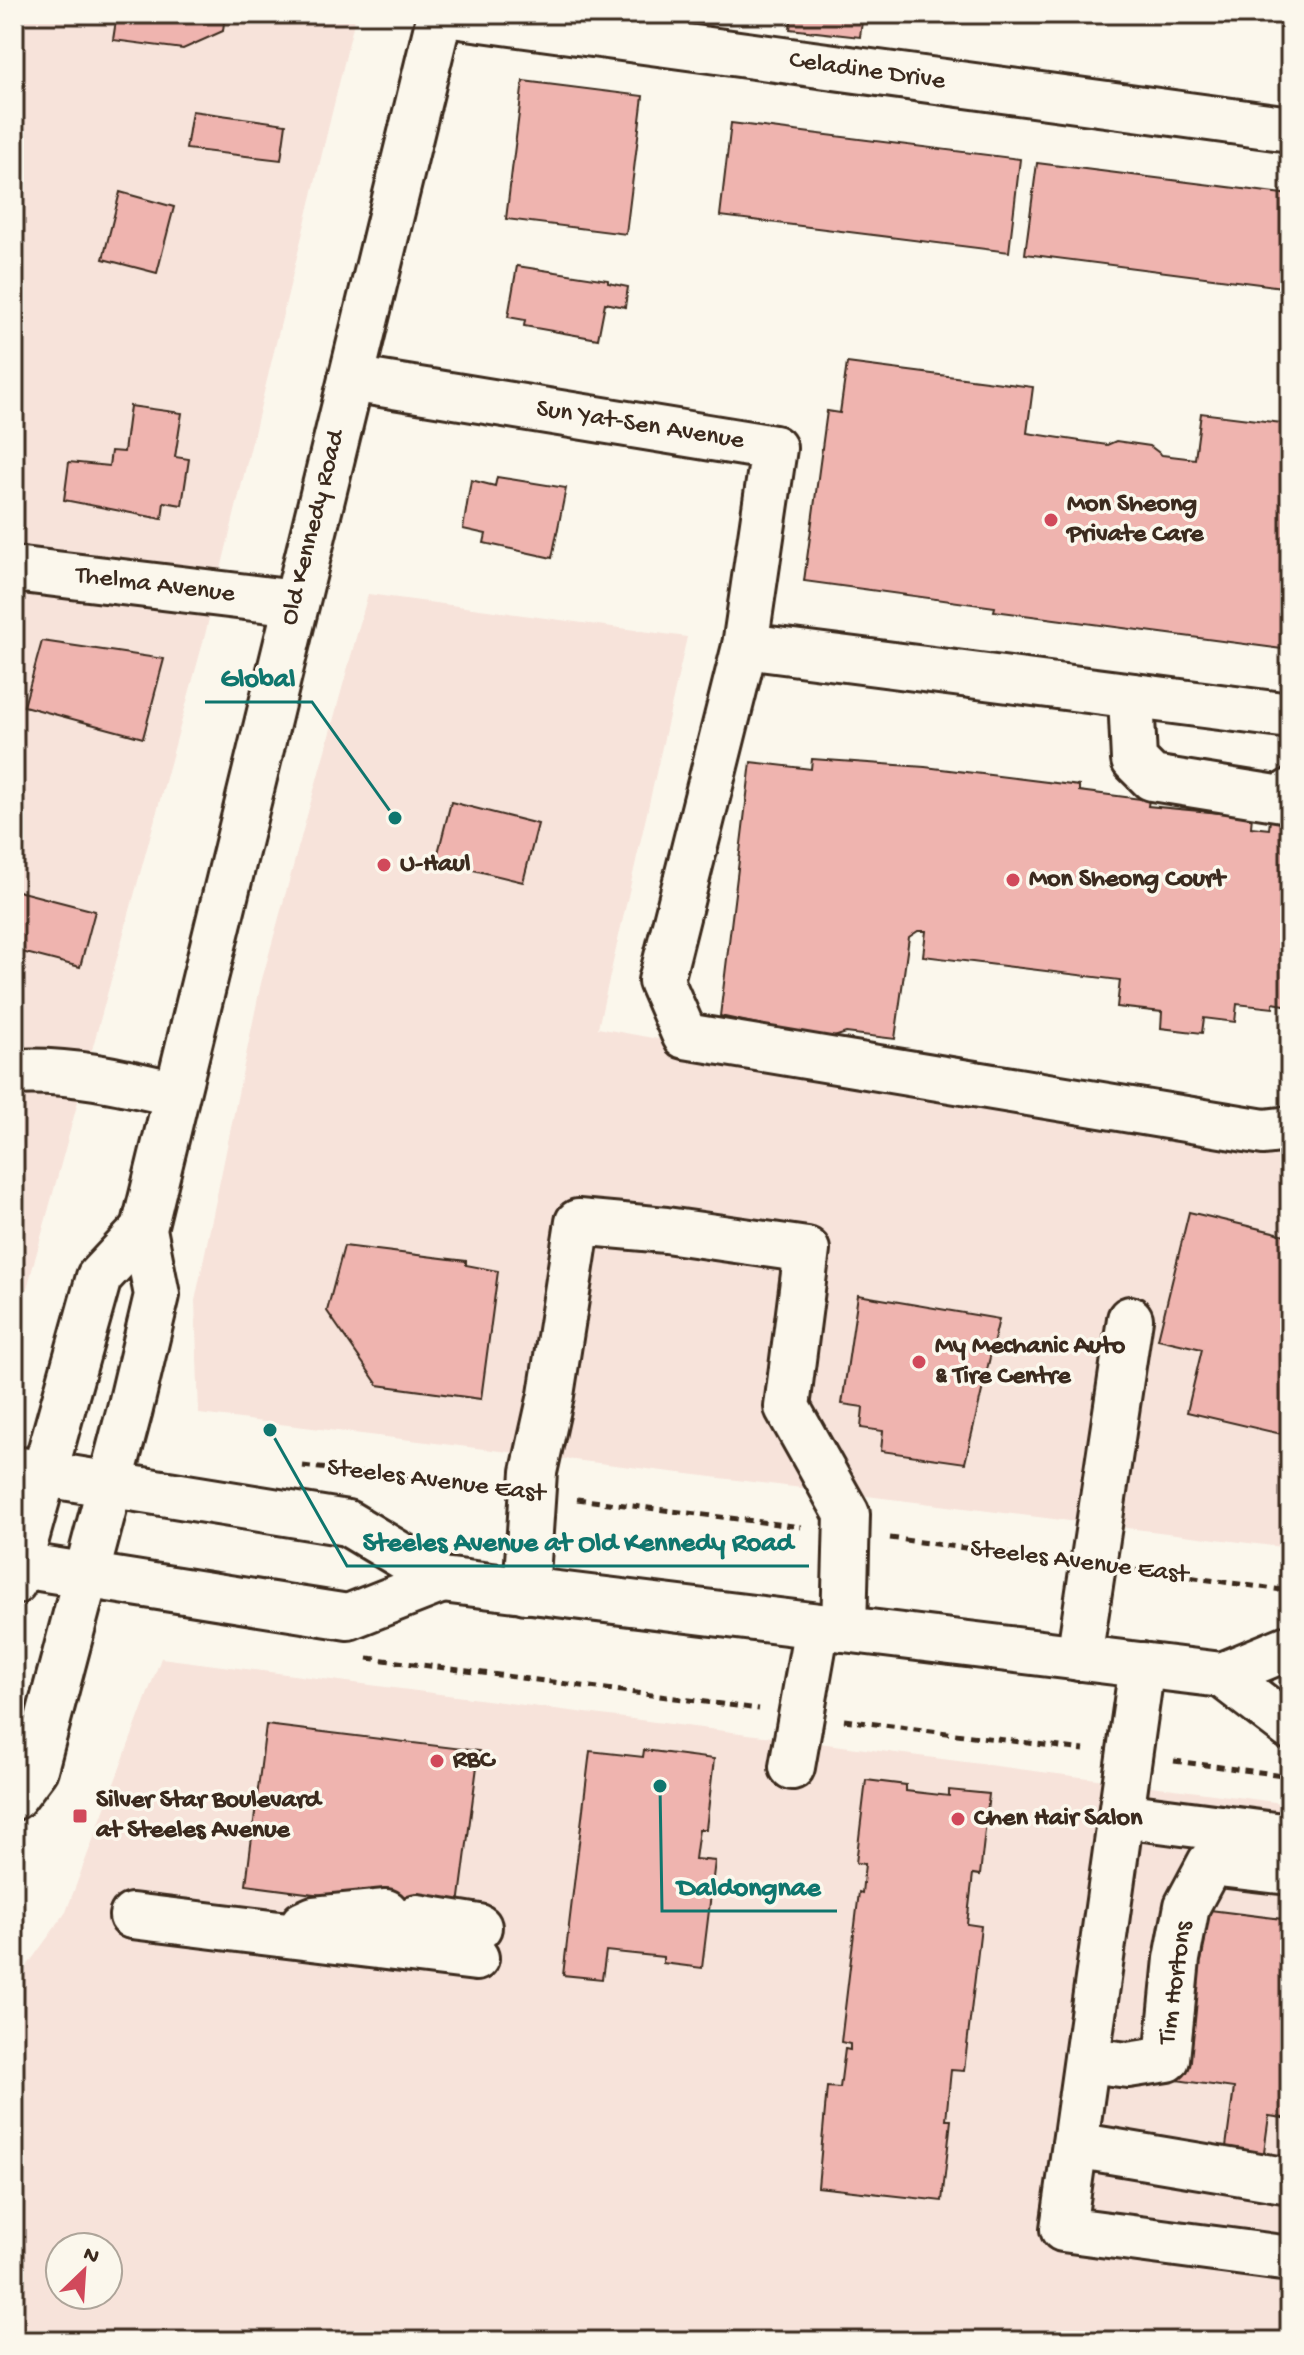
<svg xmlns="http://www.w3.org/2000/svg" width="1304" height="2355" font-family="'Gochi Hand',sans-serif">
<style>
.built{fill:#f7e3da;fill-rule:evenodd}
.building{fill:#efb4af;stroke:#3b2a1e;stroke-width:2}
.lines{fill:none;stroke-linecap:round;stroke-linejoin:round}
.minor-casing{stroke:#3b2a1e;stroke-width:50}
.major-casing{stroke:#3b2a1e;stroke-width:50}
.path{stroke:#3b2a1e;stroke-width:5;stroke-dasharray:8 6;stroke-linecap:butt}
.minor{stroke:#fbf7ec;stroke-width:44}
.major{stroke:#fbf7ec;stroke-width:44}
.poi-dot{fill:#d1495b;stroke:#fbf7ec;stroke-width:3}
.labels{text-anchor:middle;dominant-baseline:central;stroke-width:7;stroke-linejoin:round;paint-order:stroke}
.street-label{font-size:26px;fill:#3b2a1e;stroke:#fbf7ec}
.poi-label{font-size:26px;font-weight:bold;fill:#3b2a1e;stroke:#fbf7ec;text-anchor:start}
.leader{fill:none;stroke:#0f766e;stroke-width:3}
.callout-dot{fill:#0f766e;stroke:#fbf7ec;stroke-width:3}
.callout-label{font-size:28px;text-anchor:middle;font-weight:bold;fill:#0f766e;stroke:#fbf7ec;stroke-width:7;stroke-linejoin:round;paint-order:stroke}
</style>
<rect width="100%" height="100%" fill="#fbf7ec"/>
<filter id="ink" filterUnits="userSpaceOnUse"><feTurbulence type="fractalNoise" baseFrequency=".0125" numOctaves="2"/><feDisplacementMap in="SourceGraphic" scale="16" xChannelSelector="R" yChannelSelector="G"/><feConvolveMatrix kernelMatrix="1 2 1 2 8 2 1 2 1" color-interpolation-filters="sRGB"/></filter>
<g filter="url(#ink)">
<!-- built -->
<g class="built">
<path d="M14 14H356L205 635 16 1329Z"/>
<path d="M368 594 687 637 598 1028 1290 1155V1548L199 1414 195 1301 261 983Z"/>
<path d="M161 1658 1290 1804V2341H14V1984L66 1912ZM60 2247H108V2295H60Z"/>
</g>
<!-- building -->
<g class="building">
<path d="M117 14H225L223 31 183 49 113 40Z"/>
<path d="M792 14H863L860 37 790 29Z"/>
<path d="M523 81 643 96 626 234 506 219Z"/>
<path d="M192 111 286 124 281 160 186 149Z"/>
<path d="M731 123 1020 159 1009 252 720 216Z"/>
<path d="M1037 163 1290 195V288L1025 254Z"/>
<path d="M120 192 174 207 157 273 103 259Z"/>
<path d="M517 266 608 280V283L628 287 625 307 605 303 598 339 524 326 525 320 508 317Z"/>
<path d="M847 363 1033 387 1027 433 1107 445 1116 441 1150 446 1162 455 1195 459 1201 413 1290 424V650L994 611 995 607 804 581 827 411 840 413Z"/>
<path d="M130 406 182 413 175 457 189 459 182 505 164 502 162 519 64 500 69 462 109 466 111 451 124 452Z"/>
<path d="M497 477 566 488 552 558 484 543 486 534 463 529 471 480 495 486Z"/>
<path d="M42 641 164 659 143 738 24 706Z"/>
<path d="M812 759 925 767 1079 786V791L1149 800 1148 806 1252 816 1251 827 1269 829 1270 820 1290 822V1006L1273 1003V1008L1237 1004 1235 1022 1204 1018 1202 1033 1161 1028 1162 1012 1117 1007 1120 980 923 956 926 931H918L909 937 895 1039 846 1033 828 1039 720 1016 751 762 811 769Z"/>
<path d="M451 802 538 824 523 882 436 861Z"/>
<path d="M14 890 95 911 80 967 14 950Z"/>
<path d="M1189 1212 1290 1236V1436L1187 1412 1202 1349 1158 1339Z"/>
<path d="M344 1246 466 1261V1265L498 1271 481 1399 378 1385 327 1311Z"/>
<path d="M858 1295 999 1319 965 1463 881 1451 883 1431 861 1428 863 1407 842 1404Z"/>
<path d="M266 1725 479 1751 458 1913 246 1885Z"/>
<path d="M644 1750 714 1759 706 1829H699L695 1859 715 1861 702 1968 663 1963V1957L606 1951 602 1979 563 1975 590 1751 643 1757Z"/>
<path d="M866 1780 906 1785V1791L949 1796V1790L989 1794 980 1875 973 1874 967 1924 981 1926 964 2071 951 2070 946 2120H951L942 2201 818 2187 827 2087 840 2088 845 2049 850 2050V2044L841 2042 859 1892 862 1893 865 1864 856 1863Z"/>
<path d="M1210 1910 1290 1920V2119L1269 2116 1263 2159 1225 2154 1234 2088 1176 2080 1191 1959 1201 1961Z"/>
</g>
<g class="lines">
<defs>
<g id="minor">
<path d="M445 14 1290 129"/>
<path d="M351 379 774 448 745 646 1290 716"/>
<path d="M14 569 296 603"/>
<path d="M745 646 661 981 685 1036 1264 1132 1290 1129"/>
<path d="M1131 696 1134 760 1152 778 1283 799 1290 792"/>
<path d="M14 1072C70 1069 122 1081 176 1094"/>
<path d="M14 1582 99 1277 144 1229"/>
<path d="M526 1591 534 1472 551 1395 578 1222 666 1230 807 1250 787 1407 847 1514 844 1629"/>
<path d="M1079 1658 1130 1319"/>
<path d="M1142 1665 1063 2229 1290 2259"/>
<path d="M792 1767 817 1626"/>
<path d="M14 1797 35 1769 130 1409 157 1295 144 1229 440 14"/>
<path d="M1121 1815 1290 1837"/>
<path d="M132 1916 476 1958"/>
<path d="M417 1917 479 1927"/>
<path d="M303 1924 314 1919 386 1912"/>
<path d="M1087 2060 1128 2065 1167 2059 1177 1959 1187 1906 1210 1863 1290 1872"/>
<path d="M1075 2145 1290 2181"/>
</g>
<g id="major">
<path d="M14 1469 347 1523 442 1580 1222 1675 1290 1647"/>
<path d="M14 1564 348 1617 442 1580"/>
<path d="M1222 1675 1290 1727"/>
</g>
</defs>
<!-- minor casing -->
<use href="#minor" class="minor-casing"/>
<!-- major casing -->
<use href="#major" class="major-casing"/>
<!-- path -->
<g class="path">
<path d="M303 1466 488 1488"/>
<path d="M577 1499 801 1527"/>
<path d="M890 1538 1047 1559"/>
<path d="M1136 1570 1290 1591"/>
<path d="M368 1658 759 1709"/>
<path d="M844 1720 1084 1750"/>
<path d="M1174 1761 1283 1775"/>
</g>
<!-- minor -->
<use href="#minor" class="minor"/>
<!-- major -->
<use href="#major" class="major"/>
</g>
</g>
<!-- markers -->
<g class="poi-dot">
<circle cx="1051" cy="520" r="8"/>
<circle cx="384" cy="865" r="8"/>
<circle cx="1013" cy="880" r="8"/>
<circle cx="919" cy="1362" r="8"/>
<circle cx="437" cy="1761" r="8"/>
<rect x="72" y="1808" width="16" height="16" rx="4"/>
<circle cx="958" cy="1819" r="8"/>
</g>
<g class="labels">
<!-- street labels -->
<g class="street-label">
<text transform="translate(867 72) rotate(8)">Celadine Drive</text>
<text transform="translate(640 426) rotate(9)">Sun Yat-Sen Avenue</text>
<text transform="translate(314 528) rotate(-76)">Old Kennedy Road</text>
<text transform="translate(155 586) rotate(7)">Thelma Avenue</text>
<text transform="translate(436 1482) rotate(7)">Steeles Avenue East</text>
<text transform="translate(1079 1563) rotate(7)">Steeles Avenue East</text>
<text transform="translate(1177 1983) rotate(-82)">Tim Hortons</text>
</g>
<!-- poi labels -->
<g class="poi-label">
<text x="1067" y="505">Mon Sheong<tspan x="1067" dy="30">Private Care</tspan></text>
<text x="400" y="865">U-Haul</text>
<text x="1029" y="880">Mon Sheong Court</text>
<text x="935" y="1347">My Mechanic Auto<tspan x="935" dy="30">&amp; Tire Centre</tspan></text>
<text x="453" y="1761">RBC</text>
<text x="96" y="1801">Silver Star Boulevard<tspan x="96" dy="30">at Steeles Avenue</tspan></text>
<text x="974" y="1819">Chen Hair Salon</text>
</g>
</g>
<!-- callouts -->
<path class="leader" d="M395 818L312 702H205M270 1430L347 1566H809M660 1786L662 1911H837"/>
<g class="callout-dot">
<circle cx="395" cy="818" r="8"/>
<circle cx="270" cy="1430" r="8"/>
<circle cx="660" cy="1786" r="8"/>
</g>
<g class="callout-label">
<text x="258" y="686">Global</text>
<text x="578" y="1550">Steeles Avenue at Old Kennedy Road</text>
<text x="749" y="1895">Daldongnae</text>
</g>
<!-- margin -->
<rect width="1304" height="2355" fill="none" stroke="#fbf7ec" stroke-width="48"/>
<rect x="24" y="24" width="1256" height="2307" fill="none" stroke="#3b2a1e" stroke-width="3" filter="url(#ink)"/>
<!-- north arrow -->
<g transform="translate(84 2271) rotate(25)"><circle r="38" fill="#fbf7ec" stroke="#aea59a" stroke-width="2"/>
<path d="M0-6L14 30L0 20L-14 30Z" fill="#d1495b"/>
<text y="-12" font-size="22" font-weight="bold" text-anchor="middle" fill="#3b2a1e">N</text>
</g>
</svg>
